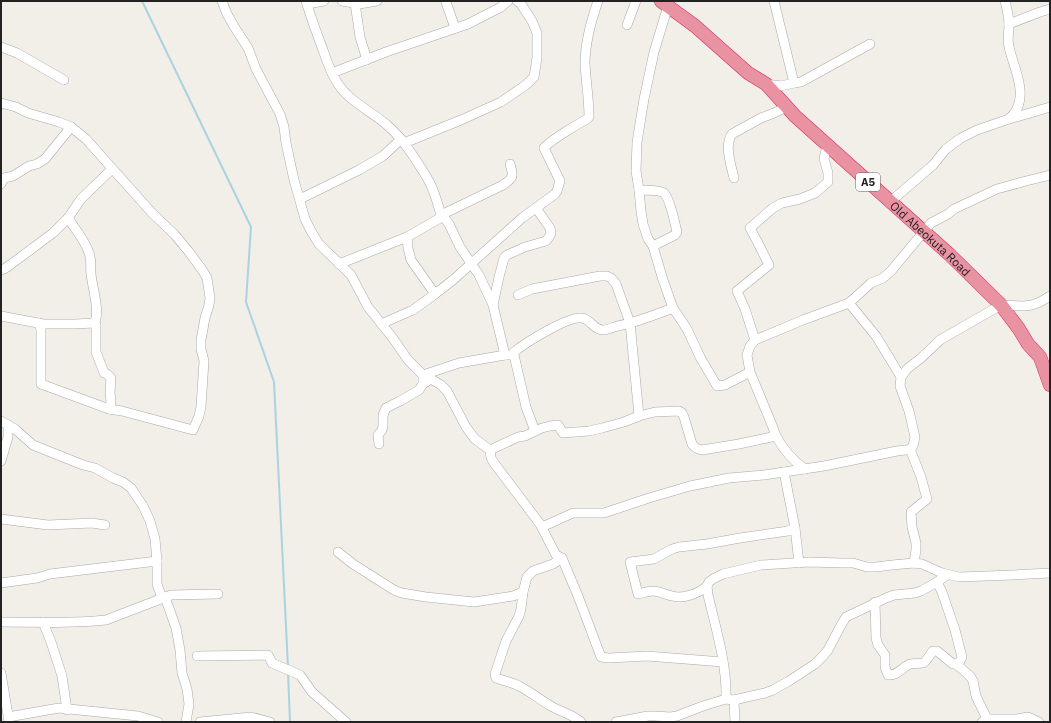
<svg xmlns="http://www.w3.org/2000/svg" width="1051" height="723" font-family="'IBM Plex Sans',sans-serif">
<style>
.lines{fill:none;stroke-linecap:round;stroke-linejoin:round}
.stream{stroke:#aad3df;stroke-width:2}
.minor-casing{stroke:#a9a9a9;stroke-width:10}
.highway-casing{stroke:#dc2a67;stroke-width:14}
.minor{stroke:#fff;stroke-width:9}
.highway{stroke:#e892a2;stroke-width:13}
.labels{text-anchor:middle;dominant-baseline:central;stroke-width:3;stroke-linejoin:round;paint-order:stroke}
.shield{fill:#fff;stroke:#646464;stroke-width:1}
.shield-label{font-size:11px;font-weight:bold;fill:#222}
.street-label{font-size:12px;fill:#222;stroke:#fff}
</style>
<rect width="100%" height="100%" fill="#f2efe9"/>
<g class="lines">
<!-- stream -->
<g class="stream">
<path d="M142 1 251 227 246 302 274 382 288 667"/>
<path d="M288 673 290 722"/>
</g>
<defs>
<g id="minor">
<path d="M222 1 227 14 235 28 248 48 256 69 280 114 284 127 286 143 294 180 305 219 311 231 319 244 351 275 368 307 392 337 408 360 423 375 431 379 441 385 447 391 466 427 475 439 490 450 491 458 494 463 540 524 556 555 562 558 578 596 601 657 609 658 647 656 723 662"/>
<path d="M306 1C311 18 317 34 323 50 327 62 331 73 338 84 350 102 371 111 387 125 403 138 418 163 429 181 434 191 438 204 441 215L443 216 449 224 460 247 479 275 493 305 505 355"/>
<path d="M342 1 359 4 377 1"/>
<path d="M1005 1C1007 9 1009 18 1009 25 1009 33 1007 39 1009 47 1013 66 1028 93 1015 112 1014 114 1011 117 1009 119"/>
<path d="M446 2 455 28"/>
<path d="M355 3 360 37 367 60"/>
<path d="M307 4 324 1"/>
<path d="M668 6 654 52 644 99 637 142 636 171 639 190 641 211 643 224 648 239 653 246 663 280 673 308 687 329 700 357 717 386 725 385 750 372"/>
<path d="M1009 24 1040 12 1050 9"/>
<path d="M627 25 636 1"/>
<path d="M1 47 17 53 64 80"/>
<path d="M332 73 386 52 468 24 501 7 508 1"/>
<path d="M794 83 801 82 870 44"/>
<path d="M766 84 781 86 794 83 774 1"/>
<path d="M1 103 16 107 28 113 59 122 71 127 86 139 152 213 175 235 189 252 203 271 207 278 210 298 209 305 205 318 201 340V349L204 361 201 407 199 416 193 430 122 411 109 409 41 384V330L39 323"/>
<path d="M404 143 461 120 501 102 527 84 534 77 537 58V33L532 21 521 4 517 1"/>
<path d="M734 178C731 165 724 145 732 134L761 118 774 113 787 107"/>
<path d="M1 184 4 178 13 176 29 166 37 164 45 159 71 127"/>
<path d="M639 190C645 190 660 190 664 193 670 198 675 224 677 232L675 235 653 246"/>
<path d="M300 199 359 170 383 156 401 139"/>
<path d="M890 202 933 165 946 149 961 138 977 130 1009 119 1050 107"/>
<path d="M68 218C75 229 85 240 89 253 92 260 90 266 91 274 92 286 101 314 94 323L96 325V352L103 370 104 373 107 374 111 378 110 392 111 402 109 409"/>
<path d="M407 237 408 248 411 260 435 294"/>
<path d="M339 264 407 237 440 218 441 215 503 185C513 178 514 177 510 164"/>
<path d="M1 270 4 269 10 265 53 233 68 218 81 199 112 169"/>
<path d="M518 295 532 289 600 276H607L611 278 616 284 630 323 639 416"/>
<path d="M849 303 876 336 901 377"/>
<path d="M493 305 499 277 504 258 507 255 525 247 546 241 549 237 551 233 550 228 536 208"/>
<path d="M1 316 43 324H75L94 323"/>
<path d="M381 324 413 310 435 294 453 280 522 218 555 194 557 191 560 181 544 148C549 141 578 124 587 119L589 117C589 99 586 82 585 64 585 42 591 21 598 1"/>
<path d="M755 340 745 309 737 291 769 265 758 243 750 228 773 208 782 203 800 199 815 193 828 182V173L824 159 827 145"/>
<path d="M423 384V375L459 363 505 355H510"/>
<path d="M1 421 15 429 33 445 83 465 95 468 113 478 123 482 131 488 143 506 150 521 155 539 157 561V584L162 598"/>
<path d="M535 431 526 407 514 355V352C525 343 568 316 582 318 591 319 593 330 603 330 608 330 613 327 618 326 637 322 655 315 673 308"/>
<path d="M776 436C783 449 792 460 805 469"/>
<path d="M379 444 378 435 382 430 383 426V415L386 408 400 401 419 390 423 384 428 381"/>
<path d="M910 449 921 477 927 499 911 512 912 527 916 543V550L914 563"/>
<path d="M490 450 518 437 525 436 542 428 550 426 558 425 563 433 589 431 602 428 624 422 639 416 655 412 679 411 682 413 684 417 692 444C695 448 697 449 702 450L739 444 776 436 772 425 750 372 747 355 750 346 755 340 803 320 849 303 871 283 883 278 891 271 931 223 948 214 954 209 997 189 1026 181 1050 175"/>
<path d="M1 461 8 437V425"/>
<path d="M784 472 795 528 799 563"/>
<path d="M1 519 48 525 92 523 105 525"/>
<path d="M542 527 573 513H604L649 498 690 486 729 478 764 475 824 466 897 451 906 450 910 449 913 446 915 437 909 411 900 386 901 377 908 368 920 359 940 340 1001 305 1024 306 1032 305 1040 302 1050 296"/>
<path d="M338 552 353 564 394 590 402 593 426 597 474 602 513 596 523 592"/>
<path d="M562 558 553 564 533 571 527 577 523 592 521 609 519 616 506 641 495 674 496 678C504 681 512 682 519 686 531 692 540 700 551 706 561 712 572 714 581 722"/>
<path d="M937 582 942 592 955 630 962 657 960 661 956 664"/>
<path d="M1 583 37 578 50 574 157 561"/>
<path d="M707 586C698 594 683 599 672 596 665 595 660 591 653 591 648 591 643 593 638 594L630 562 654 559 672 549 679 547 707 544 740 538 788 531 795 528"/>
<path d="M165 597 176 628 180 650 182 673 187 689 189 704 186 722"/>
<path d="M875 602 876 638 878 645 885 655V667L888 675C898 676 902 667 910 664 914 663 919 664 923 663 927 661 930 654 933 651H937L953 664H956L970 676 973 681 976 696 987 719 982 722"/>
<path d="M1 622C36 622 71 624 106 620L171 595 218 594"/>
<path d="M43 622 51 642 62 676 67 710"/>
<path d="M197 656 268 655 272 663 300 675 312 692 346 722"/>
<path d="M1 673 9 721"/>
<path d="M726 699C727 664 716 629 708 595L707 586 709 582 713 579 723 574 761 565 809 562 842 563H853L867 567H876L892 565 914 563 922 564 942 573 959 577 1013 575 1050 573"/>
<path d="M734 700 735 722"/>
<path d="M8 717 59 708 138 716 158 722"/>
<path d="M987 719H1017L1028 717 1039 722"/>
<path d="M200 722 251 717 270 722"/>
<path d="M616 722 648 716H655L670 717 677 716 703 706 726 699 734 700 765 693 773 690 789 681 815 664 823 656 828 650 840 627 846 617 886 598 894 595 915 593 921 591 937 582 947 575"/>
</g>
<g id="highway">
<path id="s1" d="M661 1 695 26 748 73 766 84 795 116 950 255 1001 305 1019 329 1028 344 1040 357 1050 385"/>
</g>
</defs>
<!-- minor casing -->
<use href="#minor" class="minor-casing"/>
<!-- highway casing -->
<use href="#highway" class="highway-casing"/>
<!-- minor -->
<use href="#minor" class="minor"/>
<!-- highway -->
<use href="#highway" class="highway"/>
</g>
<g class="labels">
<!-- shield labels -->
<rect class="shield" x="856" y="173" width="24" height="18" rx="3"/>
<g class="shield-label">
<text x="868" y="182">A5</text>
</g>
<!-- street labels -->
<g class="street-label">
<text stroke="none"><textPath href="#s1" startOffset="360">Old Abeokuta Road</textPath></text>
</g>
</g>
<!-- border -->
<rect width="1051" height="723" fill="none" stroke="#222222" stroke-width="4"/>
</svg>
